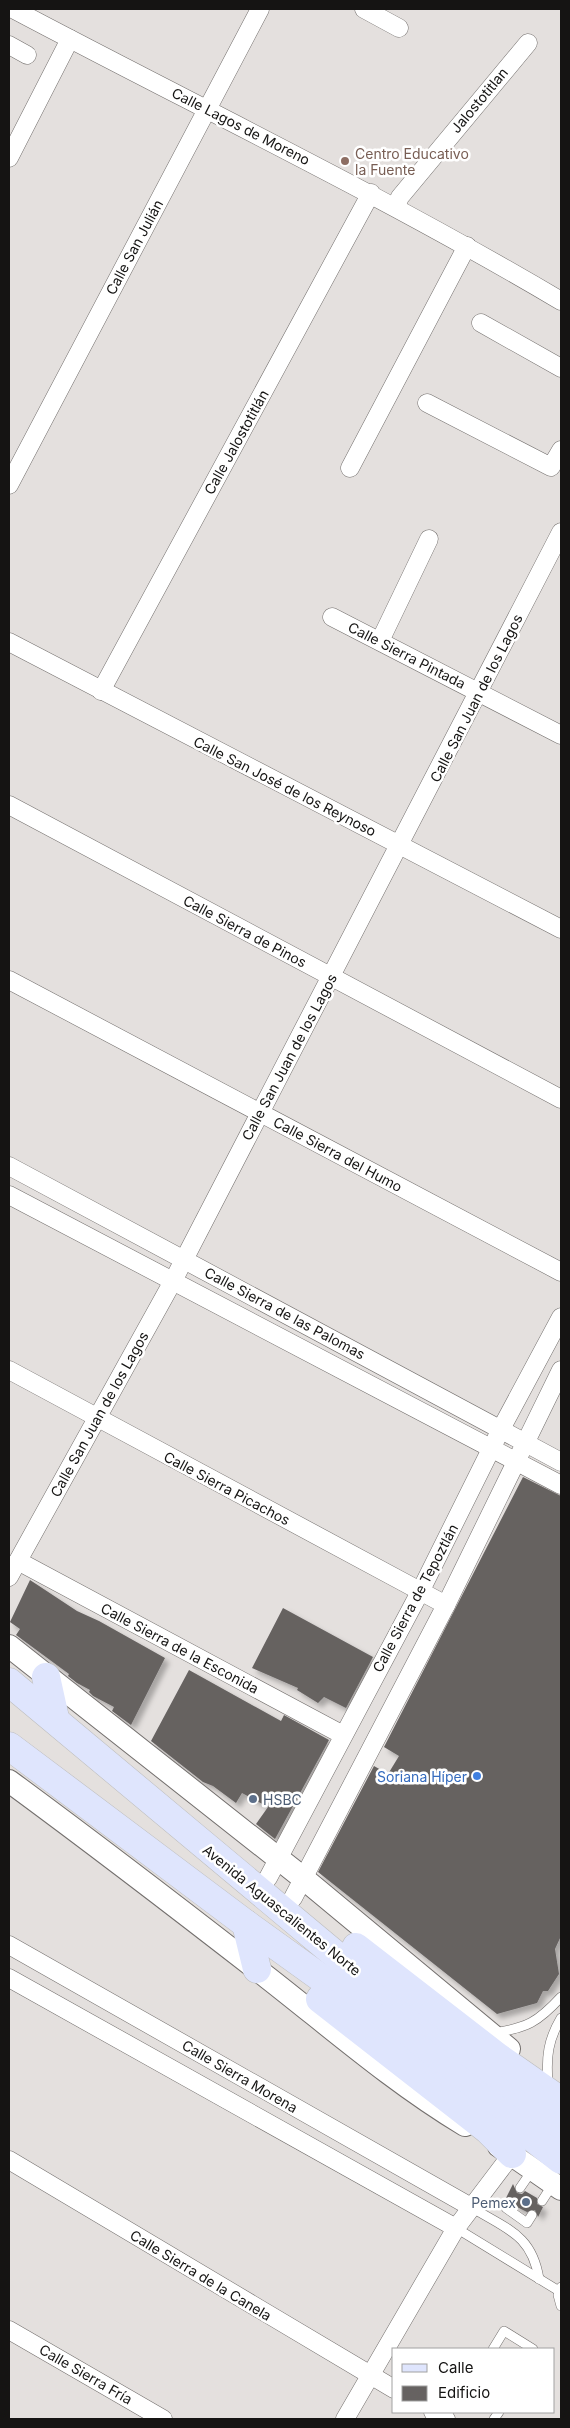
<svg xmlns="http://www.w3.org/2000/svg" width="570" height="2428" font-family="Inter,sans-serif">
<style>
.building{fill:#666261;filter:url(#shadow)}
.lines{fill:none;stroke-linecap:round;stroke-linejoin:round}
.service-casing{stroke:#736f6d;stroke-width:10}
.minor-casing{stroke:#736f6d;stroke-width:19}
.tertiary-casing{stroke:#736f6d;stroke-width:24}
.primary-casing{stroke:#bdbdbd;stroke-width:29}
.service{stroke:#fff;stroke-width:9}
.minor{stroke:#fff;stroke-width:18}
.tertiary{stroke:#fff;stroke-width:22}
.primary{stroke:#dfe5fd;stroke-width:28}
.education-dot{fill:#8d6e63;stroke:#fff;stroke-width:2}
.shop-dot{fill:#3f7fe0;stroke:#fff;stroke-width:2}
.service-dot{fill:#5c6f8a;stroke:#fff;stroke-width:2}
.labels{text-anchor:middle;dominant-baseline:central;stroke-width:5;stroke-linejoin:round;paint-order:stroke}
.street-label{font-size:14px;fill:#151413;stroke:#fff}
.education-label{font-size:14px;fill:#785e54;stroke:#fff;text-anchor:start}
.shop-label{font-size:14px;fill:#366cbe;stroke:#fff;text-anchor:end}
.service-label{font-size:14px;fill:#4e5e75;stroke:#fff;text-anchor:start}
</style>
<defs>
<filter id="shadow"><feDropShadow dx="4.5" dy="4.5" stdDeviation="2.5" flood-color="#0004"/></filter>
</defs>
<rect width="100%" height="100%" fill="#e4e0de"/>
<!-- building -->
<g class="building">
<path d="M523 1477 561 1496V1936L555 1949 559 1974 548 1991H543L537 2003 497 2014 318 1872 374 1766 388 1774 399 1756 384 1747Z"/>
<path d="M30 1580 77 1611 99 1621 165 1658 131 1725 112 1711 114 1707 93 1696 89 1692 90 1690 77 1683 68 1676 69 1674 16 1635 20 1629 10 1622Z"/>
<path d="M283 1608 373 1657 346 1708 324 1697 318 1703 297 1690 298 1688 252 1668Z"/>
<path d="M189 1670 281 1721 284 1715 329 1740 275 1839 256 1824 268 1807 242 1793 236 1803 213 1786 203 1782 151 1741Z"/>
<path d="M513 2184 517 2193 522 2194 525 2191 537 2198V2204L543 2207 538 2217 535 2210 527 2212 515 2206 513 2198 508 2197 505 2200Z"/>
</g>
<g class="lines">
<defs>
<g id="service">
<path d="M493 2033C527 2028 538 2022 561 1997"/>
<path d="M548 2082C546 2057 548 2040 561 2018"/>
<path d="M520 2188 533 2169"/>
<path d="M542 2201 553 2184"/>
<path d="M510 2203 506 2208 527 2223 532 2215"/>
<path d="M471 2207C506 2229 532 2234 539 2279"/>
<path d="M456 2228 559 2291"/>
<path d="M561 2287 558 2295 561 2306"/>
<path d="M493 2349 504 2331 533 2349"/>
<path d="M494 2419 499 2412"/>
</g>
<g id="minor">
<path d="M13 9C196 106 382 195 561 301"/>
<path d="M364 9 399 28"/>
<path d="M9 45 27 55"/>
<path d="M9 158 70 39"/>
<path d="M396 206 400 197 528 43"/>
<path d="M481 323 561 368"/>
<path d="M427 403 551 467 561 450"/>
<path d="M350 468 467 246"/>
<path d="M9 485 260 9"/>
<path d="M332 617 561 735"/>
<path d="M380 641 429 539"/>
<path d="M9 642 561 929"/>
<path d="M101 691 371 193"/>
<path d="M9 805 561 1099"/>
<path d="M9 980 561 1272"/>
<path d="M9 1166 561 1462"/>
<path d="M9 1195 561 1485"/>
<path d="M9 1370 446 1605"/>
<path d="M18 1561 343 1735"/>
<path d="M9 1577 173 1281 561 532"/>
<path d="M268 1878 420 1592 501 1429 561 1317"/>
<path d="M293 1898 446 1605 561 1370"/>
<path d="M9 1945 471 2207"/>
<path d="M9 1978 456 2228"/>
<path d="M9 2160 394 2389"/>
<path d="M9 2330 163 2419"/>
<path d="M433 2412 446 2419"/>
<path d="M345 2419 456 2228 512 2154"/>
</g>
<g id="tertiary">
<path d="M9 1646 303 1878 509 2049"/>
<path d="M9 1781C96 1845 182 1911 268 1978 332 2028 395 2083 465 2125"/>
<path d="M499 2146 561 2189"/>
</g>
<g id="primary">
<path d="M46 1677 55 1718"/>
<path d="M9 1682 343 1961 561 2132"/>
<path d="M9 1746 246 1924 413 2044 561 2160"/>
<path d="M246 1924 257 1969"/>
<path d="M356 1947 498 2057 561 2101"/>
<path d="M320 1999 488 2130 512 2154"/>
</g>
</defs>
<!-- service casing -->
<use href="#service" class="service-casing"/>
<!-- minor casing -->
<use href="#minor" class="minor-casing"/>
<!-- tertiary casing -->
<use href="#tertiary" class="tertiary-casing"/>
<!-- primary casing -->
<use href="#primary" class="primary-casing"/>
<!-- service -->
<use href="#service" class="service"/>
<!-- minor -->
<use href="#minor" class="minor"/>
<!-- tertiary -->
<use href="#tertiary" class="tertiary"/>
<!-- primary -->
<use href="#primary" class="primary"/>
</g>
<!-- markers -->
<circle class="education-dot" cx="345" cy="161" r="5"/>
<circle class="shop-dot" cx="477" cy="1776" r="5"/>
<g class="service-dot">
<circle cx="253" cy="1799" r="5"/>
<circle cx="526" cy="2202" r="5"/>
</g>
<g class="labels">
<!-- street labels -->
<g class="street-label">
<text transform="translate(479 100) rotate(-50)">Jalostotitlan</text>
<text transform="translate(241 126) rotate(27)">Calle Lagos de Moreno</text>
<text transform="translate(134 247) rotate(-62)">Calle San Julián</text>
<text transform="translate(236 442) rotate(-61)">Calle Jalostotitlán</text>
<text transform="translate(407 655) rotate(27)">Calle Sierra Pintada</text>
<text transform="translate(476 698) rotate(-63)">Calle San Juan de los Lagos</text>
<text transform="translate(285 786) rotate(27)">Calle San José de los Reynoso</text>
<text transform="translate(245 931) rotate(28)">Calle Sierra de Pinos</text>
<text transform="translate(289 1057) rotate(-62)">Calle San Juan de los Lagos</text>
<text transform="translate(338 1154) rotate(28)">Calle Sierra del Humo</text>
<text transform="translate(285 1313) rotate(28)">Calle Sierra de las Palomas</text>
<text transform="translate(99 1414) rotate(-61)">Calle San Juan de los Lagos</text>
<text transform="translate(227 1488) rotate(28)">Calle Sierra Picachos</text>
<text transform="translate(415 1598) rotate(-62)">Calle Sierra de Tepoztlán</text>
<text transform="translate(180 1648) rotate(28)">Calle Sierra de la Esconida</text>
<text transform="translate(282 1910) rotate(39)">Avenida Aguascalientes Norte</text>
<text transform="translate(240 2076) rotate(30)">Calle Sierra Morena</text>
<text transform="translate(201 2275) rotate(31)">Calle Sierra de la Canela</text>
<text transform="translate(86 2374) rotate(30)">Calle Sierra Fría</text>
</g>
<!-- education labels -->
<g class="education-label">
<text x="355" y="153">Centro Educativo<tspan x="355" dy="16">la Fuente</tspan></text>
</g>
<!-- shop labels -->
<g class="shop-label">
<text x="467" y="1776">Soriana Híper</text>
</g>
<!-- service labels -->
<g class="service-label">
<text x="263" y="1799">HSBC</text>
<text x="516" y="2202" text-anchor="end">Pemex</text>
</g>
</g>
<!-- border -->
<rect width="570" height="2428" fill="none" stroke="#151413" stroke-width="20"/>
<!-- legend -->
<rect x="392" y="2348" width="162" height="65" fill="#ffffff" stroke="#a1a1a1"/>
<rect x="402" y="2364" width="25" height="8" fill="#dfe5fd" stroke="#a1a1a1"/>
<text x="438" y="2373" font-size="15" fill="#151413">Calle</text>
<rect x="402" y="2386" width="25" height="15" fill="#666261" stroke="#a1a1a1"/>
<text x="438" y="2398" font-size="15" fill="#151413">Edificio</text>
</svg>
